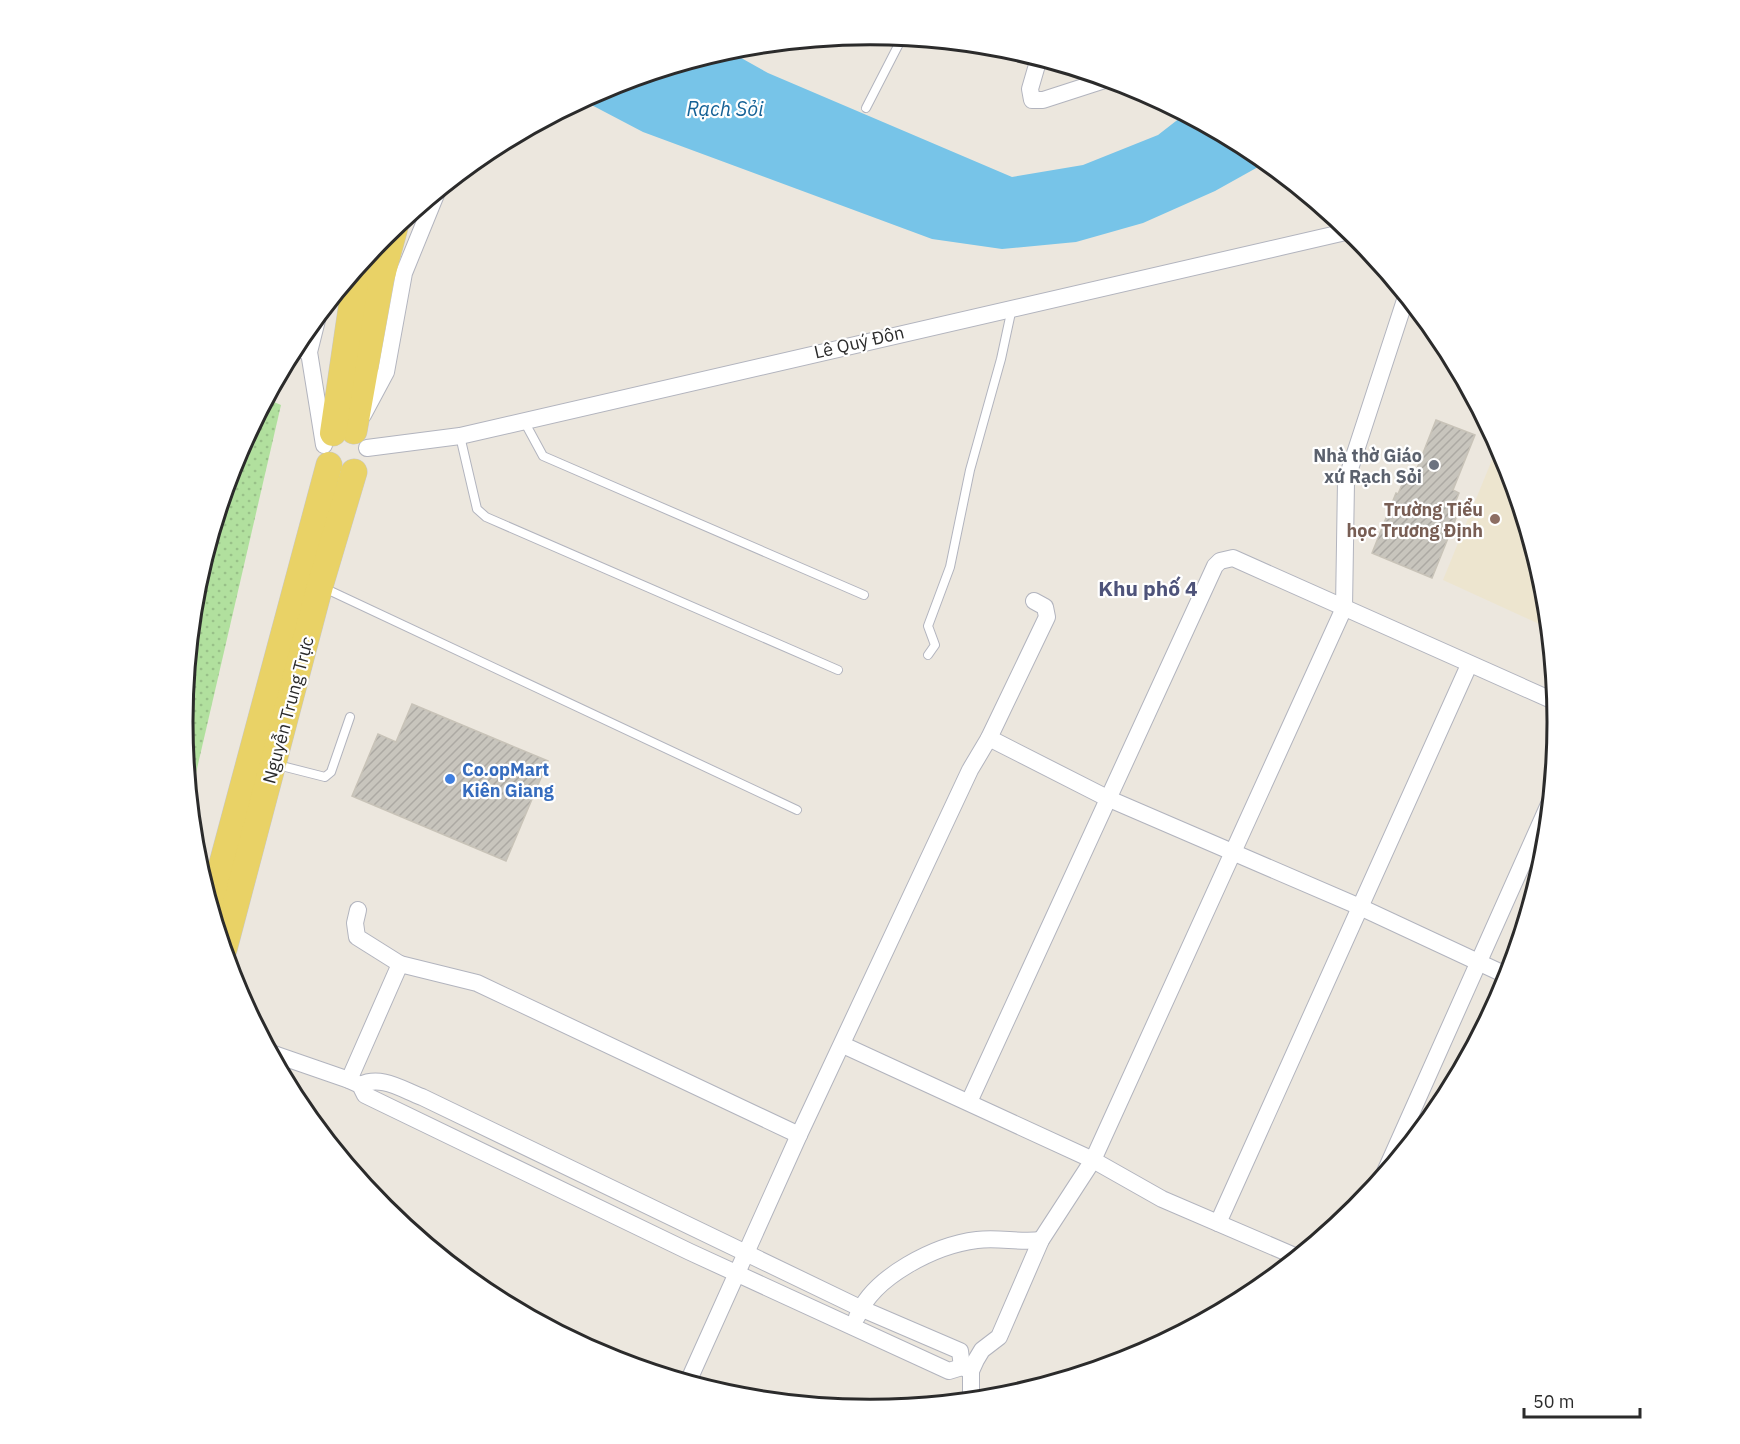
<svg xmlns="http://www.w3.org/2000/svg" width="1740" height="1444" font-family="'IBM Plex Sans',sans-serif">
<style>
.education{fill:#ede5cf}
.park{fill:url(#park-dots)}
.water{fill:#77c4e8}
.building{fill:url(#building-hatch);stroke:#c8c3b8;stroke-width:1.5}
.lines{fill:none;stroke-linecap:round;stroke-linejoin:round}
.lane-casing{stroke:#b2b4be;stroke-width:10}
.street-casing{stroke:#b2b4be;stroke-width:18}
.primary-casing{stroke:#c8c8c8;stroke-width:27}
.lane{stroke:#fff;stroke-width:8}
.street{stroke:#fff;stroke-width:16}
.primary{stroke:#e9d266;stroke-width:26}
.worship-dot{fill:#6b7280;stroke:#fff;stroke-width:2}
.education-dot{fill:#8d6e63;stroke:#fff;stroke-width:2}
.shop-dot{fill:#3f7fe0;stroke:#fff;stroke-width:2}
.labels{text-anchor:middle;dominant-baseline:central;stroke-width:4.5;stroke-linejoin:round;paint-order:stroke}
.street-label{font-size:18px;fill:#2b2b2b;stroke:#fff}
.worship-label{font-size:18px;font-weight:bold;fill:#5b616d;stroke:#fff;text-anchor:end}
.education-label{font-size:18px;font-weight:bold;fill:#785e54;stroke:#fff;text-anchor:end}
.shop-label{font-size:18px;font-weight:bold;fill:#366cbe;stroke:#fff;text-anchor:start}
.water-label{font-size:20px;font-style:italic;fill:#156296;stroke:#fff}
.quarter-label{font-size:21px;font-weight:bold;fill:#4e537a;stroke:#fff}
.rim{fill:none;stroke:#2b2b2b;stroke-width:3}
</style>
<defs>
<pattern id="park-dots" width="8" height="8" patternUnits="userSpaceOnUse" patternTransform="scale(1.5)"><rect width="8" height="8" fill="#b1e09e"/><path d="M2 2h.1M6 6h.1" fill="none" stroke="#98c088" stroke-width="1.8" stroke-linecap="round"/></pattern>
<pattern id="building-hatch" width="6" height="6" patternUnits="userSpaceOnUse" patternTransform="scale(1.5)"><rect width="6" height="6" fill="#c8c5bd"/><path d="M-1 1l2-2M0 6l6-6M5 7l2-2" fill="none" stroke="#aca9a3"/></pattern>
</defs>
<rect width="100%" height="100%" fill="#ece7de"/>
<!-- education -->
<path class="education" d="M1498 445 1505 459 1544 588 1548 628 1443 580Z"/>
<!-- park -->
<path class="park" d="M267 399 281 405 190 799 183 722 196 588 235 459Z"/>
<!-- water -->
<path class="water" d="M727 50 768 73 1012 177 1083 165 1158 135 1185 114 1252 151 1267 162 1215 191 1143 223 1076 242 1002 249 932 239 643 132 582 100 607 87Z"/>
<!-- building -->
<g class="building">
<path d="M1436 420 1475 435 1453 490 1459 493 1450 515 1456 518 1432 578 1372 553 1396 493 1398 494 1409 468 1416 471Z"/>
<path d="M412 704 548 761 506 861 352 796 378 734 396 742Z"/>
</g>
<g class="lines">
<defs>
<g id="lane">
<path d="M866 108 902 38"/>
<path d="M524 421 543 456 864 595"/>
<path d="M460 436 477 509 486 517 838 670"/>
<path d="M322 587 797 810"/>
<path d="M928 655 935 645 928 626 950 567 970 470 1001 359 1012 308"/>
<path d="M274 764 325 777 331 772 350 717"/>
</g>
<g id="street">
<path d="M1039 58 1030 89 1032 100H1043L1108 79"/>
<path d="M318 316 309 352 324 445"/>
<path d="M294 348 309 352"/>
<path d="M363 415 386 372 404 273 437 192"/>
<path d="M367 448 460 436 1350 231"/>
<path d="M989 738 1107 798 1360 907 1508 976"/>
<path d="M358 910 355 923 357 937 400 964"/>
<path d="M843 1045 1093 1160 1162 1199 1297 1257"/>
<path d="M271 1053 349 1080 360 1085 365 1095 690 1252 949 1371 962 1367 971 1371"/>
<path d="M349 1080 400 964 477 983 799 1135"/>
<path d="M360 1085C381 1075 401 1089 422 1097L860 1308 960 1351 962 1367"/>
<path d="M969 1102 1215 566 1220 561 1233 558 1556 702"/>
<path d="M1385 1172 1550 802"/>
<path d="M1218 1223 1469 665"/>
<path d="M857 1317C873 1276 936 1245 977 1240 999 1237 1019 1243 1041 1240"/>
<path d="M688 1382 799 1135 970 770 989 738 1047 617 1045 607 1034 601"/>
<path d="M971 1400V1371L976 1360 982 1350 999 1337 1041 1240 1093 1160 1344 608 1346 481 1406 297"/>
</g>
<g id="primary">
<path d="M354 431 381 279 395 227"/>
<path d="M333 433 357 269"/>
<path d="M211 905 329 465"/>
<path d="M224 949 320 586 354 472"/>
</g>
</defs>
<!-- lane casing -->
<use href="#lane" class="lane-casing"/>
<!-- street casing -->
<use href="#street" class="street-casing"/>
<!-- primary casing -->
<use href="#primary" class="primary-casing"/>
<!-- lane -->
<use href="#lane" class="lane"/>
<!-- street -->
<use href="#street" class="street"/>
<!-- primary -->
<use href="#primary" class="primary"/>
</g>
<!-- markers -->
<circle class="worship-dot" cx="1434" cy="465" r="6"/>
<circle class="education-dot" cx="1495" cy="519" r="6"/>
<circle class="shop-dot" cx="450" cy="779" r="6"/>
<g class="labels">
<!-- street labels -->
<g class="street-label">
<text transform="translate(859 342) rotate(-13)">Lê Quý Đôn</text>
<text transform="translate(288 710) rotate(-75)">Nguyễn Trung Trực</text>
</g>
<!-- worship labels -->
<g class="worship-label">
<text x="1422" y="455">Nhà thờ Giáo<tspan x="1422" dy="21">xứ Rạch Sỏi</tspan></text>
</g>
<!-- education labels -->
<g class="education-label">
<text x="1483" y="509">Trường Tiểu<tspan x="1483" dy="21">học Trương Định</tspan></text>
</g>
<!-- shop labels -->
<g class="shop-label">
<text x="462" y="769">Co.opMart<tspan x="462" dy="21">Kiên Giang</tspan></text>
</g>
<!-- water labels -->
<g class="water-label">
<text x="725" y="108">Rạch Sỏi</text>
</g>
<!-- quarter labels -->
<g class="quarter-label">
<text x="1148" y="588">Khu phố 4</text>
</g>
</g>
<!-- crop -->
<path d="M0 0H1740V1444H0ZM193 722a677 677 0 1 1 1354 0a677 677 0 1 1-1354 0Z" fill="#fff" fill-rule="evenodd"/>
<path class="rim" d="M193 722a677 677 0 1 1 1354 0a677 677 0 1 1-1354 0Z"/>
<!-- scale -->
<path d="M1524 1408v9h116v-9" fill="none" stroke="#2b2b2b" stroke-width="3"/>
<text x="1533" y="1408" font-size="18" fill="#2b2b2b" stroke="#ffffff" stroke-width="4.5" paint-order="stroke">50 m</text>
</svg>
